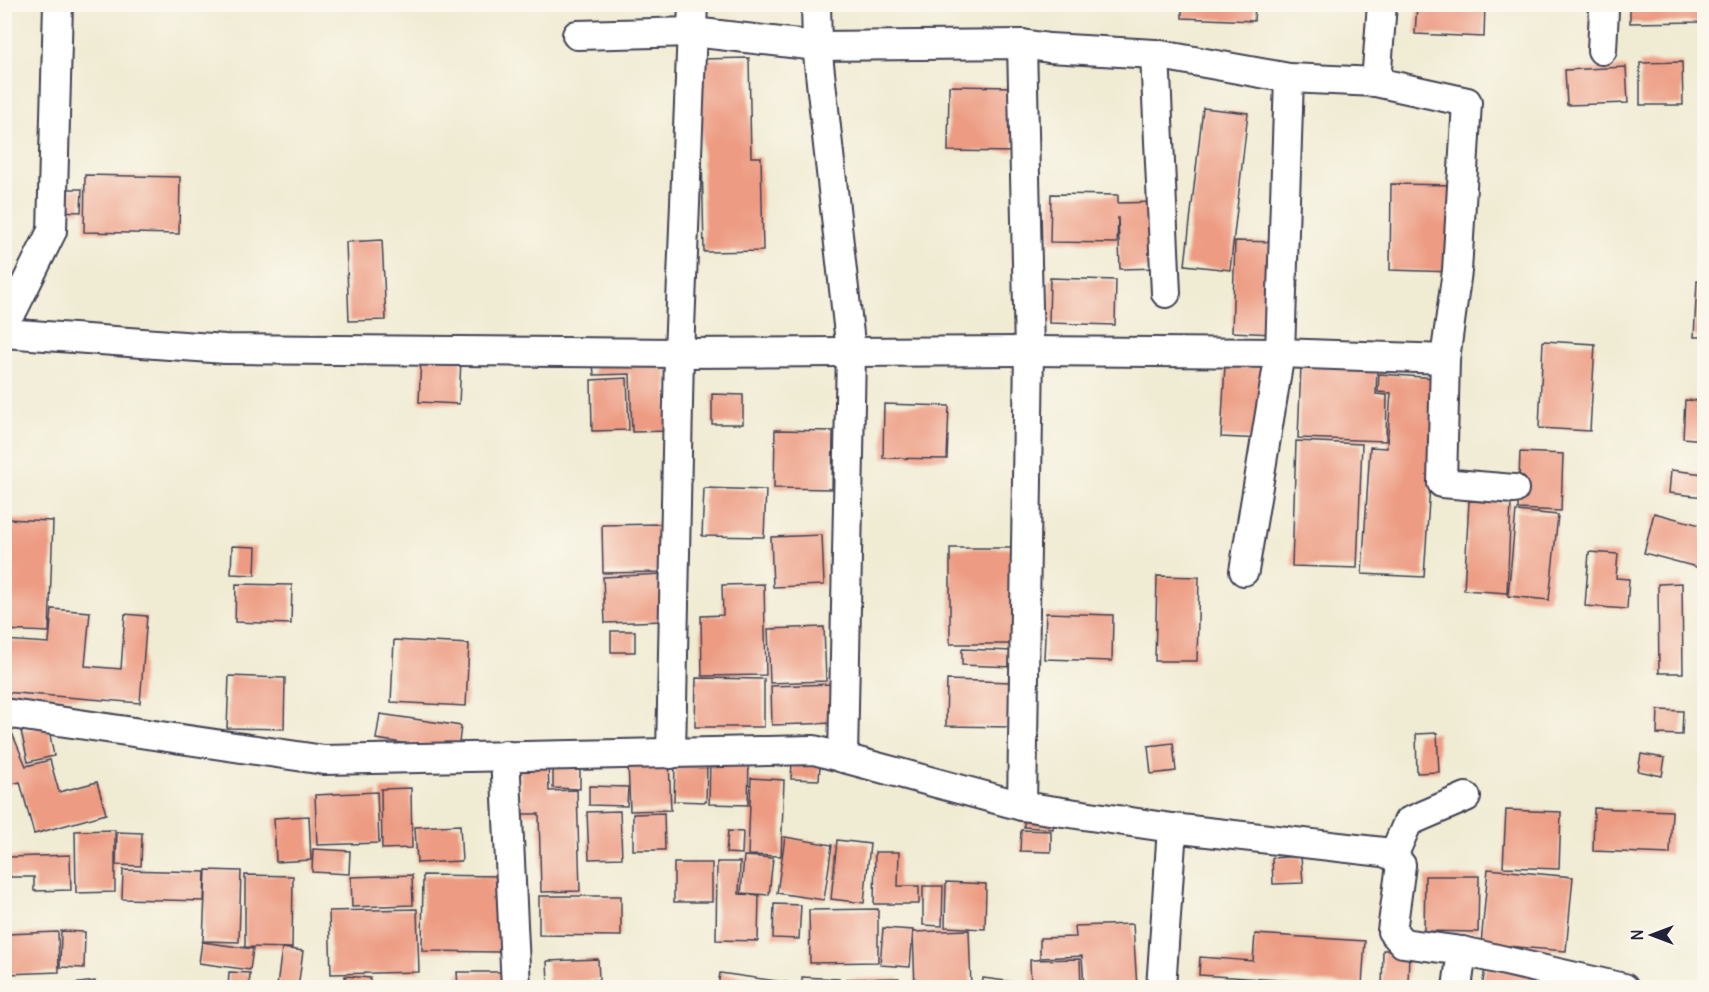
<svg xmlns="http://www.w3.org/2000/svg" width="1709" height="992" font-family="Delius,sans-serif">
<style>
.building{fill:#ed9c83}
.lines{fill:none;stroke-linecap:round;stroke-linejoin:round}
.street-casing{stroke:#414052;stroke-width:32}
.street{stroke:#fff;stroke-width:28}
</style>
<rect width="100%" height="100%" fill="#fbf7ec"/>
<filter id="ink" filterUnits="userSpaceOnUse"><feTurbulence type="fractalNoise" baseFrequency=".0167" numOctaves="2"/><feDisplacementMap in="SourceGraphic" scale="12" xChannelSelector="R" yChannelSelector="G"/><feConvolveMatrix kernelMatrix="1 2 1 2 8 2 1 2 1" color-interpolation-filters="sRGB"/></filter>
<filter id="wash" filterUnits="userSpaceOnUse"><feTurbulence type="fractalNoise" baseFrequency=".008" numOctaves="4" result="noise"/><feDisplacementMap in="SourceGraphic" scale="24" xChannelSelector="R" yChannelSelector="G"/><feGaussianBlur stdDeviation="1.35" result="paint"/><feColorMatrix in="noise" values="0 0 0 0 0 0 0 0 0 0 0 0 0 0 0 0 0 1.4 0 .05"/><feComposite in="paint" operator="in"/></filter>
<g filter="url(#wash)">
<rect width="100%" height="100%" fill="#f0ebd3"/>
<g id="blocks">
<!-- building -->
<g class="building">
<path d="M1182 4H1255L1254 21 1182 18Z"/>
<path d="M1417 4H1485L1484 37 1415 34Z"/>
<path d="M1630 4H1702V22L1630 23Z"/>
<path d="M749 58 751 157H761L763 251 704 252 700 59Z"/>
<path d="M1682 62 1683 105H1640V63Z"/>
<path d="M1626 67 1628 103 1567 105 1565 70Z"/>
<path d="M949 86 1015 87 1014 152 948 151Z"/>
<path d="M1203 108 1248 113 1230 270 1185 265Z"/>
<path d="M85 175 180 177 179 234 84 232Z"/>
<path d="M1391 184 1455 185 1454 272 1390 270Z"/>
<path d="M57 189H82L81 212 56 211Z"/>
<path d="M1051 194 1118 195V203L1159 202 1161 268 1120 269 1118 217 1117 243 1050 242Z"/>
<path d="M382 240 386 320 349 321 346 242Z"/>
<path d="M1235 241 1276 242 1273 334 1232 332Z"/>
<path d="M1050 278 1116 280 1115 325 1049 323Z"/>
<path d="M1697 281 1704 282V337H1694Z"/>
<path d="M1543 341 1595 344 1590 431 1539 428Z"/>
<path d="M421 357 461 359 459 404 419 402Z"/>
<path d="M666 361 668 431 632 432 630 374 594 375 593 364Z"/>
<path d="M1225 365 1265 367 1262 439 1221 437Z"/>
<path d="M1301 365 1377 368 1376 394 1387 395 1386 441 1298 438Z"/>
<path d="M1379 374 1437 378 1424 577 1362 574 1370 447 1387 448 1391 393 1378 392Z"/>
<path d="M627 378 629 430 592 431 591 380Z"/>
<path d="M712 394 743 395V424H712Z"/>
<path d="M1685 400 1704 401V440L1683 438Z"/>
<path d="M884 404 949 406 947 459 883 458Z"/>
<path d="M775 430 833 431 832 489 774 488Z"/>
<path d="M1296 441 1362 444 1357 568 1292 566Z"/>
<path d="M1520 452 1563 454 1561 511 1518 509Z"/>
<path d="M1671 470 1704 474V497L1669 493Z"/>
<path d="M704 488 766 490 764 537 702 536Z"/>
<path d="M1469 501 1511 503 1507 593 1464 590Z"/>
<path d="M1516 511 1558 515 1549 600 1508 596Z"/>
<path d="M1654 513 1704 526V569L1644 553Z"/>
<path d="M4 519 53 521 49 632 4 630Z"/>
<path d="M662 524 663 572 603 573 602 525Z"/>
<path d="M822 535 824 585 773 587 771 537Z"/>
<path d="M232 546 256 547 255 575 231 574Z"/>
<rect x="950" y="548" width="65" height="96"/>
<path d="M1589 552 1618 554 1616 578 1629 579 1627 609 1585 606Z"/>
<path d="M662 574 664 621 605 623 603 577Z"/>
<path d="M1157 576 1199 577 1197 661H1155Z"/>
<path d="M1682 583 1683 673H1659L1658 584Z"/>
<path d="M236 584 292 585 291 624 235 622Z"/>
<path d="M764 584 766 675 702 676 701 616 723 615 722 585Z"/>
<path d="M52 609 90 612 85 666 121 669 125 614 147 616 140 703 4 692V640L49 643Z"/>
<path d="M1046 613 1113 615 1112 661 1044 659Z"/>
<path d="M824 627 826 681 770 683 768 629Z"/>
<rect x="611" y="631" width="24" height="21"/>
<path d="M394 640 469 644 466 706 391 702Z"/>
<path d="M962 649 1013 651V667L962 665Z"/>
<path d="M229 676 285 678 284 729 227 728Z"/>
<path d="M696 678 764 679V727H695Z"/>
<path d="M947 680 1012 682 1011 727 946 726Z"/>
<path d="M835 684 836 723 772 725 771 686Z"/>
<path d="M1658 710 1683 711 1682 735 1657 734Z"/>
<path d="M380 714 461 726 458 751 376 739Z"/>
<path d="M48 725 54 756 28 762 21 731Z"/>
<path d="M4 732 12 733 26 766 50 760 59 792 97 782 106 814 34 834 20 782 4 786Z"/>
<path d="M1437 733 1439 772 1417 773 1416 734Z"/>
<path d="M1173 743 1176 771 1151 774 1148 746Z"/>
<path d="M1641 754 1665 758 1662 776 1638 771Z"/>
<path d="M553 757 580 758V789L553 788Z"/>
<path d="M710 758 749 759 748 805 709 804Z"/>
<path d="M669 761 671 810 630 811 628 762Z"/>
<path d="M548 763 549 791 577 790 580 891 541 892 539 814H521L520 764Z"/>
<path d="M675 763 707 764 706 802 674 801Z"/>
<path d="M792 763 820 764 819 780 791 779Z"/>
<path d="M751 778 784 780 781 856 748 855Z"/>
<path d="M589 786 628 787 627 806 589 805Z"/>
<path d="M411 788 412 848 382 849 381 789Z"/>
<path d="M377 792 379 843 317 845 315 795Z"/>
<path d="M1594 808 1672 811 1670 854 1593 851Z"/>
<path d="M1506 810 1561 812 1559 869 1503 867Z"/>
<path d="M620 811 622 858 589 859 587 812Z"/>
<path d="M664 813 665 850H633V814Z"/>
<path d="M1024 813 1054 814 1053 829 1024 827Z"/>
<path d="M309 816 311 860 276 862 274 818Z"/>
<path d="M460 825 462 861 417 863 415 827Z"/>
<path d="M115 830V892L76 893 75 831Z"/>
<path d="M1021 830 1051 831V852L1020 851Z"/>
<path d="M728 831 743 832 742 854 726 853Z"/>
<path d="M117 832 142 833 141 866 116 865Z"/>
<path d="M785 837 832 845 824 900 777 893Z"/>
<path d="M837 840 870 844 864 903 831 899Z"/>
<path d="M313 849 350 851 349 874 312 872Z"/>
<path d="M875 852H899L898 886H919V904H874Z"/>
<path d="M70 855 71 890 34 891V877H10L9 857Z"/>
<path d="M744 856 773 858 769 895 741 893Z"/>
<path d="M1301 856 1303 883 1273 884 1272 858Z"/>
<path d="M717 862H740L739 894 759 895 758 941 716 940Z"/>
<rect x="674" y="863" width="38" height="39"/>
<path d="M1488 869 1573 877 1566 951 1481 944Z"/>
<path d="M123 870 205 872 204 901 122 899Z"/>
<path d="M206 870 241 871 239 942 203 941Z"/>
<path d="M245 875 293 876 292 948 245 947Z"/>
<path d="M412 875 413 905 352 907 351 877Z"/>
<path d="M423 875 500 876 499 952 422 951Z"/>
<path d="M1425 876H1479L1478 932 1424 931Z"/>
<path d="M946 882 986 884 985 929 945 927Z"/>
<path d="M923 886H943L942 926 923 925Z"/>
<path d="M539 896H621V936L539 935Z"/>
<path d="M774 904 801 905 799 939 773 938Z"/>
<path d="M417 909 419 972 331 974 329 911Z"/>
<path d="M878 909V962L810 963 809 910Z"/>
<path d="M1133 924 1137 988H1084L1082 956 1040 958V938L1076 937 1075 926Z"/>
<path d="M883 928 913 930 910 967 880 965Z"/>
<path d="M969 930 971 988H915L913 932Z"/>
<path d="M61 931 85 932 84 968 60 967Z"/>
<path d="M58 932 59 972 7 974 6 934Z"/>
<path d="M1255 934 1365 941 1362 985 1199 975 1200 957 1253 961Z"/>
<path d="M202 942 253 949 250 970 199 963Z"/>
<path d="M282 948 303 951 298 988 277 986Z"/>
<path d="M1383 950H1409L1408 988H1382Z"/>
<path d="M598 959 599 980 548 983 547 961Z"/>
<path d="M1080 959 1081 988H1031L1030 960Z"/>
<path d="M1485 968 1536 975 1534 988H1482Z"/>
<path d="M229 972 250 973 249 988H228Z"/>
<path d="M457 972H504L505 988H458Z"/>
<path d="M720 973 798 984 797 988H718Z"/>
<path d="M345 976 370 978V988H345Z"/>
<path d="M802 977 839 979 838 988H802Z"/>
<path d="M899 978V988H847V979Z"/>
<path d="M983 978 1013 982 1012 988H982Z"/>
<path d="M95 981 96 988H55V986Z"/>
</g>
</g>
</g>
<g filter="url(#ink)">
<use href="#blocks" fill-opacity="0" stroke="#414052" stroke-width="1.5"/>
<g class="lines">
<defs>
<g id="street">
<path d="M816 4 817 46 851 352 843 758"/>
<path d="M1601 4 1604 10 1602 50"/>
<path d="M577 35 693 32 817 46 1022 44 1049 48 1155 54 1289 78 1376 82 1467 102 1457 271 1445 359 1442 483 1514 489"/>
<path d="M1155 54 1166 293"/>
<path d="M1376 82 1382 4"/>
<path d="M4 312 14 308 52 231 58 4"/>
<path d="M4 333 225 349 679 353 1029 351 1280 353 1445 359"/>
<path d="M1244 571 1280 353 1289 78"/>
<path d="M4 713 324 760 814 750 1022 806 1172 828 1383 852 1393 856 1401 865 1392 931 1403 943 1462 951 1624 988"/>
<path d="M671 754 679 353 693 4"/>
<path d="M505 755 516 988"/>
<path d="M1022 806 1029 351 1022 44"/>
<path d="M1393 856 1408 822 1466 797"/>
<path d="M1161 988 1172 828"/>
<path d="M1457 988 1462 951"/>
</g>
</defs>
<!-- street casing -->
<use href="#street" class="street-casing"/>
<!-- street -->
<use href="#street" class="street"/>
</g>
</g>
<!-- margin -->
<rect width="1709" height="992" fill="none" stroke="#fbf7ec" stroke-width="24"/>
<!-- north arrow -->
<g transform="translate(1652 935) rotate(270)" stroke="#fbf7ec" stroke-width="4.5" paint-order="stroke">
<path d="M0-4.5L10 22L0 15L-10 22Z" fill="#22223b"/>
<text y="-9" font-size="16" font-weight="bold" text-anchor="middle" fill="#22223b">N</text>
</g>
</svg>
